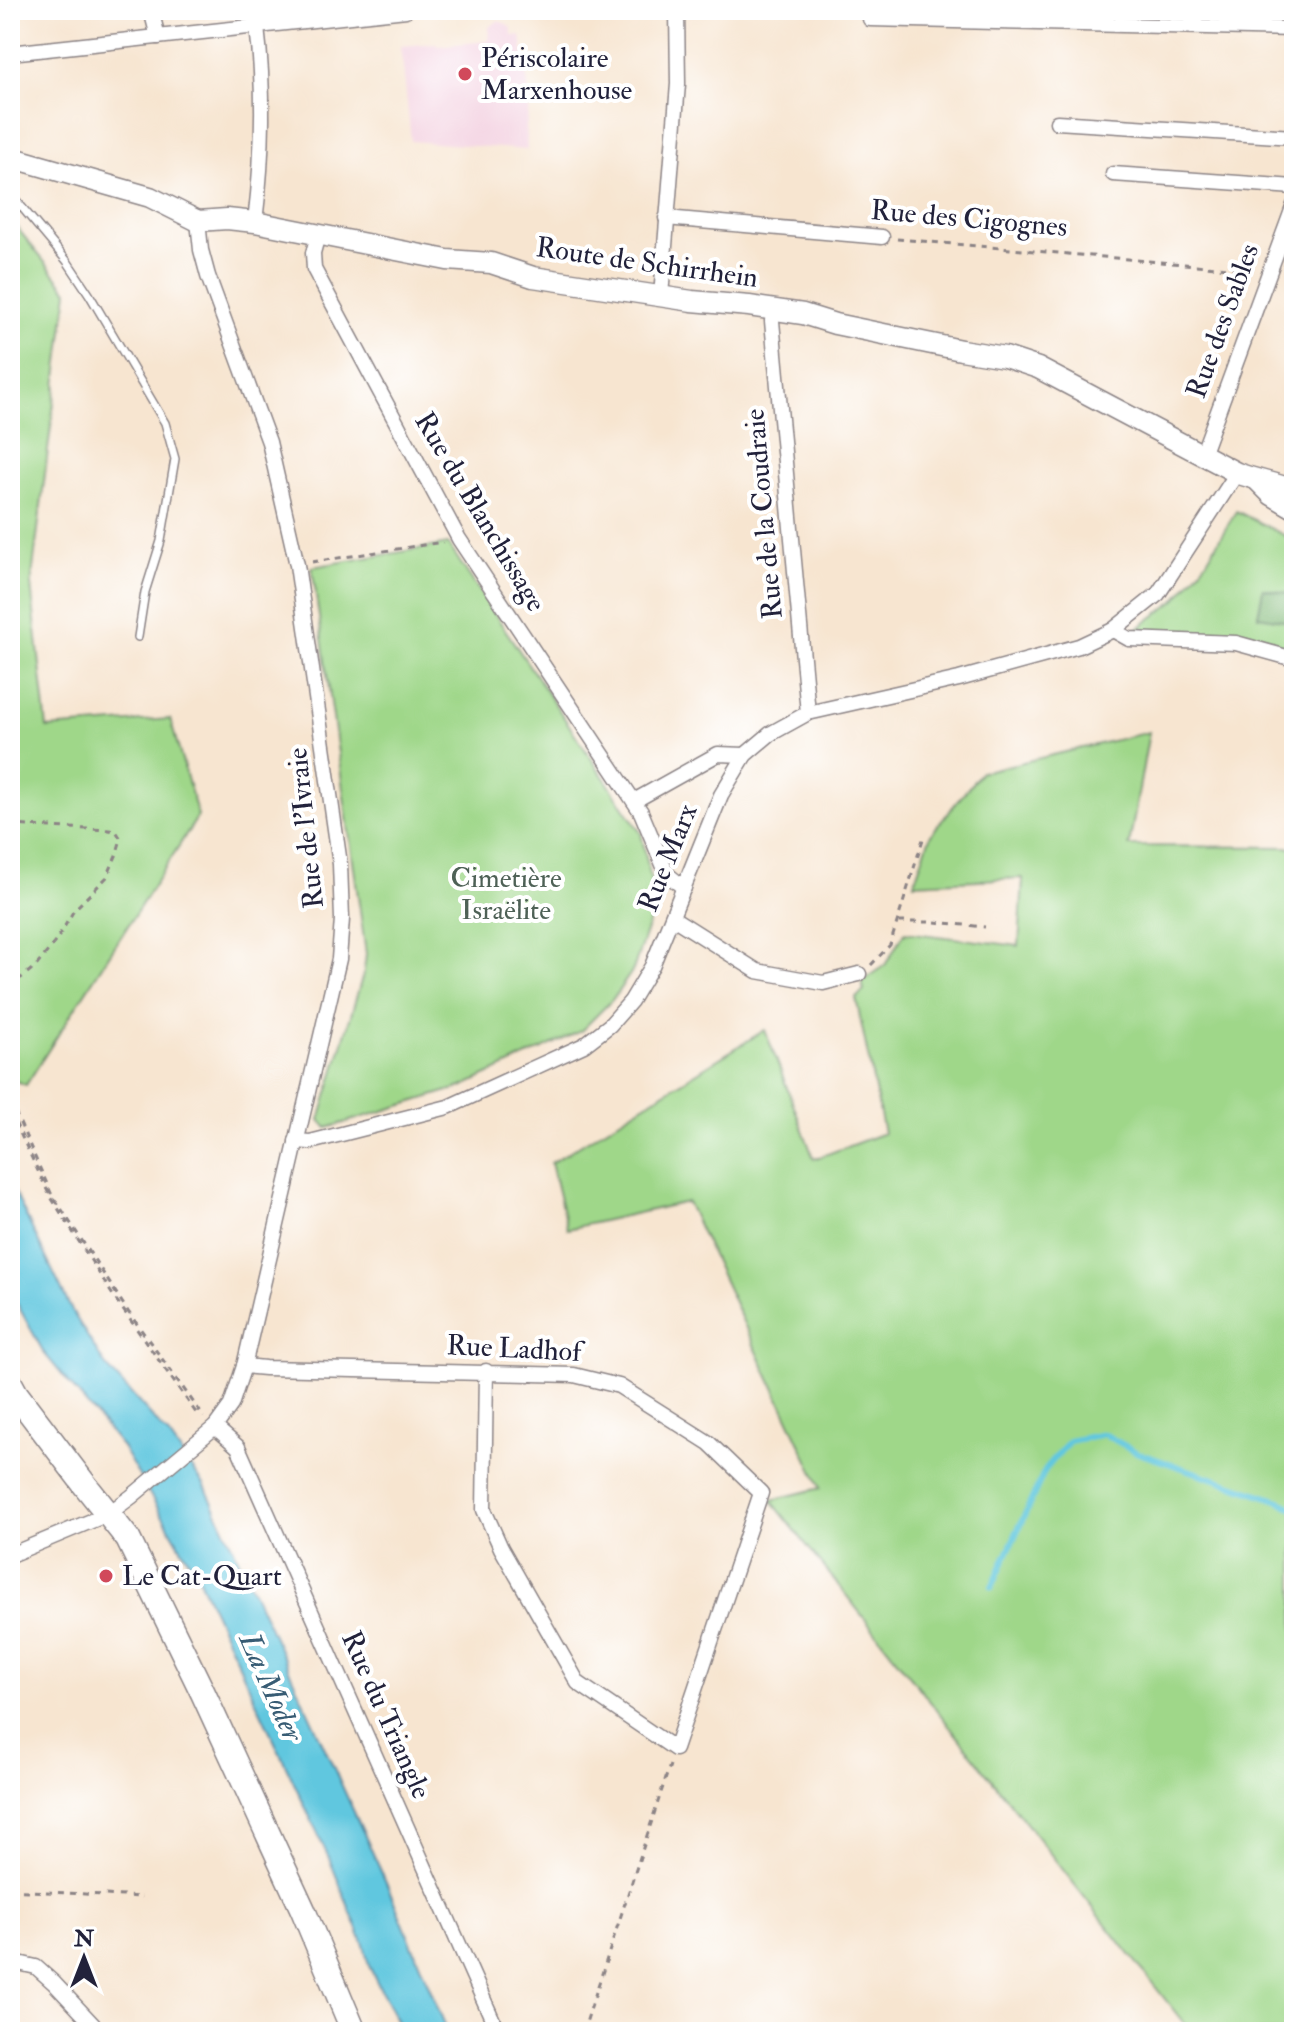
<svg xmlns="http://www.w3.org/2000/svg" width="1304" height="2042" font-family="'IM FELL Double Pica',serif">
<style>
.built{fill:#f3cfdf}
.green{fill:#9fd789;stroke:#607c62;stroke-width:2}
.forest{fill:#7fb875;stroke:#506d58;stroke-width:2}
.water{fill:#61c7df;stroke:#42748d;stroke-width:2}
.lines{fill:none;stroke-linecap:round;stroke-linejoin:round}
.stream{stroke:#61c7df;stroke-width:6}
.lane-casing{stroke:#8c8486;stroke-width:10}
.street-casing{stroke:#8c8486;stroke-width:17}
.secondary-casing{stroke:#8c8486;stroke-width:23}
.primary-casing{stroke:#8c8486;stroke-width:27}
.path{stroke:#8c8486;stroke-width:3;stroke-dasharray:6 6;stroke-linecap:butt}
.lane{stroke:#fff;stroke-width:7}
.street{stroke:#fff;stroke-width:14}
.secondary{stroke:#fff;stroke-width:20}
.primary{stroke:#fff;stroke-width:24}
.poi-dot{fill:#d1495b;stroke:#fff;stroke-width:3}
.labels{text-anchor:middle;dominant-baseline:central;stroke-width:8;stroke-linejoin:round;paint-order:stroke}
.poi-label{font-size:28px;fill:#22223b;stroke:#fff;text-anchor:start}
.street-label{font-size:28px;fill:#22223b;stroke:#fff}
.park-label{font-size:28px;fill:#4e6156;stroke:#fff}
.water-label{font-size:30px;font-style:italic;fill:#385c74;stroke:#fff}
</style>
<rect width="100%" height="100%" fill="#fff"/>
<filter id="ink" filterUnits="userSpaceOnUse"><feTurbulence type="fractalNoise" baseFrequency=".0125" numOctaves="2"/><feDisplacementMap in="SourceGraphic" scale="16" xChannelSelector="R" yChannelSelector="G"/><feConvolveMatrix kernelMatrix="1 2 1 2 8 2 1 2 1" color-interpolation-filters="sRGB"/></filter>
<filter id="wash" filterUnits="userSpaceOnUse"><feTurbulence type="fractalNoise" baseFrequency=".006" numOctaves="4" result="noise"/><feDisplacementMap in="SourceGraphic" scale="32" xChannelSelector="R" yChannelSelector="G"/><feGaussianBlur stdDeviation="1.8" result="paint"/><feColorMatrix in="noise" values="0 0 0 0 0 0 0 0 0 0 0 0 0 0 0 0 0 1.4 0 .05"/><feComposite in="paint" operator="in"/></filter>
<g filter="url(#wash)">
<rect width="100%" height="100%" fill="#f7e5d0"/>
<!-- built -->
<path class="built" d="M498 21 507 24 512 29V36L521 35 530 101 526 127 527 150 411 141 401 46 436 43 437 46 488 41 489 27Z"/>
<!-- green -->
<g class="green">
<path d="M10 219 68 291 31 585 47 728 170 719 198 816 26 1085 10 1079Z"/>
<path d="M1236 511 1294 540V652L1245 636 1137 629 1175 601 1206 562Z"/>
<path d="M448 544 641 833 651 880V917L633 970 612 1000 581 1031 462 1087 327 1128 320 1120 364 971 366 954 312 567Z"/>
<path d="M1149 732 1129 846 1287 847 1294 849V2032H1191L771 1500 821 1488 687 1202 567 1229 551 1163 765 1030 814 1159 884 1133 856 998 864 991 862 981 885 965 905 932 1019 946 1023 878 914 883 931 834 981 772Z"/>
</g>
<!-- forest -->
<path class="forest" d="M1263 589 1294 594V622L1258 616Z"/>
<!-- water -->
<path class="water" d="M10 1183 72 1311 105 1365 169 1436 205 1486 386 1882 448 2032H402L369 1966 364 1945 329 1858 196 1573 122 1447 44 1353 10 1291Z"/>
<g class="lines">
<!-- stream -->
<path class="stream" d="M992 1587 1045 1470 1069 1441 1104 1434 1138 1453 1280 1501 1294 1509"/>
</g>
</g>
<g filter="url(#ink)">
<g class="lines">
<defs>
<path id="lane" d="M10 193 67 261 89 294 165 423 175 459 161 541 145 592 138 637"/>
<g id="street">
<path d="M151 10 158 37"/>
<path d="M870 10V19L1294 29"/>
<path d="M10 53 406 10"/>
<path d="M1057 122 1294 137"/>
<path d="M1113 174 1294 187"/>
<path d="M666 218 882 237"/>
<path d="M255 222C263 157 265 91 257 27"/>
<path d="M318 235 313 253 314 269 459 539 641 812 667 874 684 888"/>
<path d="M661 296 678 84 677 10"/>
<path d="M773 309 772 321 808 713"/>
<path d="M1202 455 1294 205"/>
<path d="M1113 630 1129 639 1236 643 1294 659"/>
<path d="M634 801 718 754 745 755"/>
<path d="M673 918 757 971 823 983 859 974"/>
<path d="M296 1141 310 1142 448 1107 584 1045 610 1025 631 1001 652 966 721 795 745 755 770 734 808 713 959 679 1079 646 1113 630 1158 594 1237 473"/>
<path d="M244 1366 265 1368 574 1375 619 1386 709 1443 761 1493 675 1749 578 1683 501 1548 484 1510 486 1371"/>
<path d="M215 1427 238 1447 498 2032"/>
<path d="M10 1555 108 1514 131 1497 215 1427 231 1405 244 1366 339 959 342 919 340 864 297 565 269 442 208 276 201 250 198 221"/>
<path d="M10 1961 36 1967 54 1983 100 2032"/>
</g>
<g id="secondary">
<path d="M10 157 150 197 198 221 227 219 255 222 447 260 491 263 533 277 692 301 749 306 803 314 835 324 961 350 1005 357 1038 368 1237 473C1256 480 1275 483 1294 490"/>
<path d="M1258 481 1272 495 1294 508"/>
</g>
<path id="primary" d="M10 1383 16 1394 85 1485 128 1539 203 1693 303 1910 354 2032"/>
</defs>
<!-- lane casing -->
<use href="#lane" class="lane-casing"/>
<!-- street casing -->
<use href="#street" class="street-casing"/>
<!-- secondary casing -->
<use href="#secondary" class="secondary-casing"/>
<!-- primary casing -->
<use href="#primary" class="primary-casing"/>
<!-- path -->
<g class="path">
<path d="M897 239 1252 270"/>
<path d="M312 562 443 542"/>
<path d="M10 825 109 830 116 831 121 839 116 856 107 877 74 910 58 938 37 965 21 978 10 983"/>
<path d="M899 922H934L985 927"/>
<path d="M871 965 890 945 924 836"/>
<path d="M10 1101 51 1193 129 1313 204 1417"/>
<path d="M10 1112 49 1194 114 1297 199 1417"/>
<path d="M10 1890 142 1897"/>
<path d="M583 2032 670 1765"/>
</g>
<!-- lane -->
<use href="#lane" class="lane"/>
<!-- street -->
<use href="#street" class="street"/>
<!-- secondary -->
<use href="#secondary" class="secondary"/>
<!-- primary -->
<use href="#primary" class="primary"/>
</g>
</g>
<!-- markers -->
<g class="poi-dot">
<circle cx="465" cy="74" r="8"/>
<circle cx="106" cy="1576" r="8"/>
</g>
<g class="labels">
<!-- poi labels -->
<g class="poi-label">
<text x="481" y="58">Périscolaire<tspan x="481" dy="32">Marxenhouse</tspan></text>
<text x="122" y="1576">Le Cat-Quart</text>
</g>
<!-- street labels -->
<g class="street-label">
<text transform="translate(969 219) rotate(5)">Rue des Cigognes</text>
<text transform="translate(647 263) rotate(8)">Route de Schirrhein</text>
<text transform="translate(1223 321) rotate(-70)">Rue des Sables</text>
<text transform="translate(480 512) rotate(59)">Rue du Blanchissage</text>
<text transform="translate(764 514) rotate(-95)">Rue de la Coudraie</text>
<text transform="translate(306 828) rotate(-96)">Rue de l'Ivraie</text>
<text transform="translate(668 858) rotate(-68)">Rue Marx</text>
<text transform="translate(514 1349) rotate(3)">Rue Ladhof</text>
<text transform="translate(386 1715) rotate(66)">Rue du Triangle</text>
</g>
<!-- park labels -->
<g class="park-label">
<text x="506" y="878">Cimetière<tspan x="506" dy="32">Israëlite</tspan></text>
</g>
<!-- water labels -->
<g class="water-label">
<text transform="translate(271 1687) rotate(66)">La Moder</text>
</g>
</g>
<!-- margin -->
<rect width="1304" height="2042" fill="none" stroke="#fff" stroke-width="40"/>
<!-- north arrow -->
<g transform="translate(84 1958)" stroke="#ffffff" stroke-width="6" paint-order="stroke">
<path d="M0-6L14 30L0 20L-14 30Z" fill="#22223b"/>
<text y="-12" font-size="22" font-weight="bold" text-anchor="middle" fill="#22223b">N</text>
</g>
</svg>
